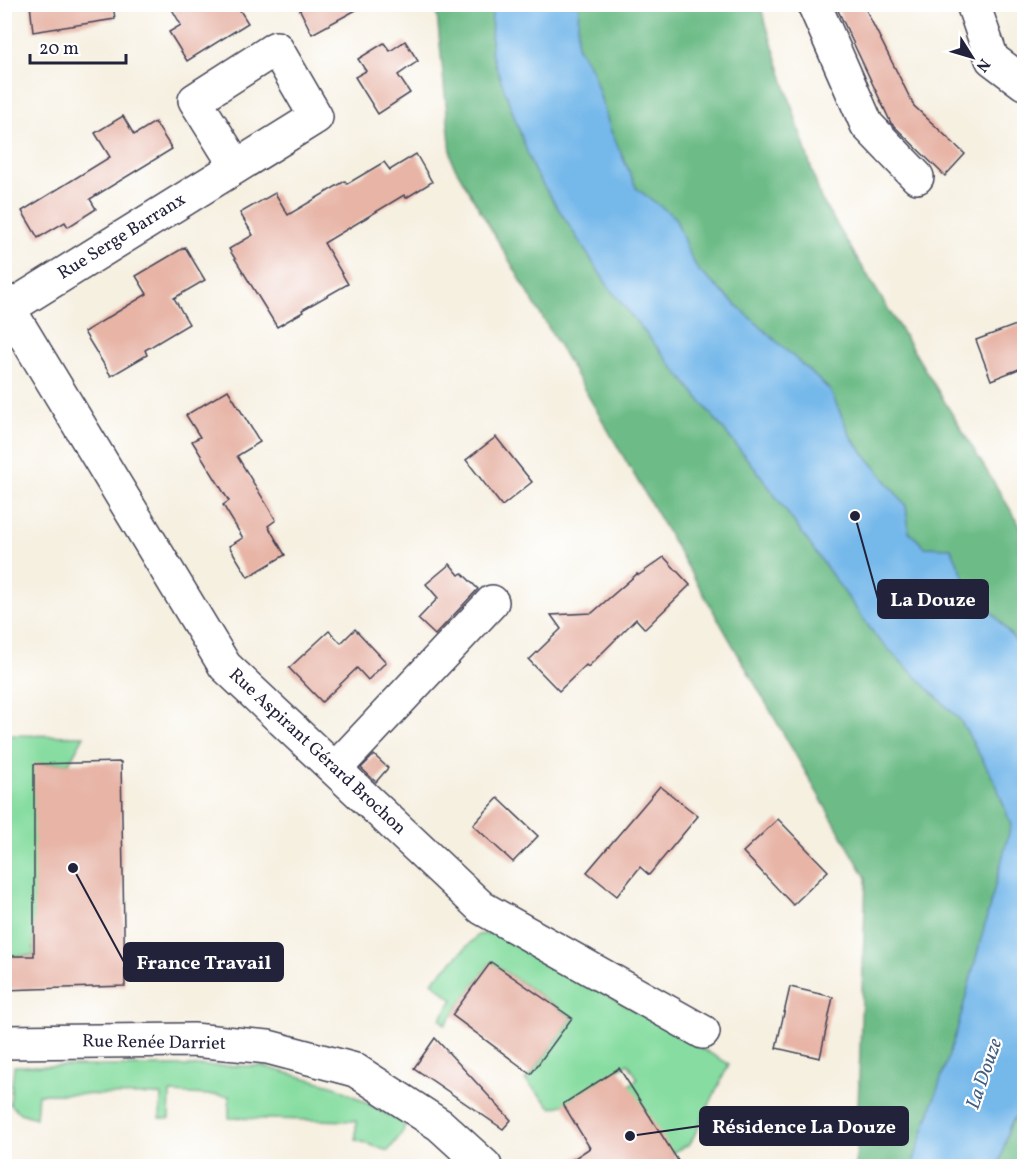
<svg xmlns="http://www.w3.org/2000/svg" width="1029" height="1171" font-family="Vollkorn,serif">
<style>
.green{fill:#87dda1;stroke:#54806e;stroke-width:1.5}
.forest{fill:#6dbc87;stroke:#486f61;stroke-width:1.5}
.water{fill:#74b8ea;stroke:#4b6d92;stroke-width:1.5}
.building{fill:#e7b4a6}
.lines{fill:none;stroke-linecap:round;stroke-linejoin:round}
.minor-casing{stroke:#424154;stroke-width:36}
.minor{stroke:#fff;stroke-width:33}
.labels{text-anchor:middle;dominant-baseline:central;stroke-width:4.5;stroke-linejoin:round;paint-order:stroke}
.street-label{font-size:18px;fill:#22223b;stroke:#fff}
.water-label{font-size:20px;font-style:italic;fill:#435e81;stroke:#fff}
.leader{fill:none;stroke:#22223b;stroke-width:2}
.callout-dot{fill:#22223b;stroke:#fff;stroke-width:2}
.callout{fill:#22223b;stroke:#22223b;stroke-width:2}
.callout-label{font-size:20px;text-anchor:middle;font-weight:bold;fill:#fff}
</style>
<rect width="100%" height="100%" fill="#fff"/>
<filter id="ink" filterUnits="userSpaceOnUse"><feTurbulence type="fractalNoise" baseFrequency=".0167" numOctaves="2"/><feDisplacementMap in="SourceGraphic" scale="12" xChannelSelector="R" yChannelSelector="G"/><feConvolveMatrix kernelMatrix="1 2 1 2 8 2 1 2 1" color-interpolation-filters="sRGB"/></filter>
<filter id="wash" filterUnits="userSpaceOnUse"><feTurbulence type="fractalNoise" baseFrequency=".008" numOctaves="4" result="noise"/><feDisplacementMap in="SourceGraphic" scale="24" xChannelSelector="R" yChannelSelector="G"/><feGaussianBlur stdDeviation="1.35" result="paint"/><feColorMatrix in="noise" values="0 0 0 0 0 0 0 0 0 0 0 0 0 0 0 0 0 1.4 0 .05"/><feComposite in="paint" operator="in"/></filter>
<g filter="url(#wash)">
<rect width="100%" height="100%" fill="#f6f0e1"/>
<!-- green -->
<g class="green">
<path d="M5 735 84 736 69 763 37 764 34 955 5 956Z"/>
<path d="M497 932 729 1064 690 1144 647 1166 629 1085 638 1079 628 1063 563 1105 552 1108 525 1080 531 1074 572 1018 491 962 445 1025 440 1019 453 1000 432 982 478 935Z"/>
<path d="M14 1066H262L335 1086 405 1124 403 1132 388 1151 356 1140V1121L229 1118V1096L170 1093 169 1119 160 1118 161 1095 38 1094 36 1118 20 1113 10 1104Z"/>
</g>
<!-- forest -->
<path class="forest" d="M436 5H760L821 199 1024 532V1166H856L866 878 707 600 452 162Z"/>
<!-- water -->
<path class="water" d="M492 5H579L577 46 592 70 611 131 637 189 675 217 688 251 698 270 830 390 851 437 906 506 909 532 925 547 951 548 965 579 1024 651V1104L1010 1125 999 1166H912L957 1030 1011 825 996 784 960 720 877 638 761 476 610 289 534 171 491 53Z"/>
<g id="blocks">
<!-- building -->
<g class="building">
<path d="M30 4H113L115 19 33 32Z"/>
<path d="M169 4H236L248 23 187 61 169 32 181 25Z"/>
<path d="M297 4H367L312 34Z"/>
<path d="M835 4H863L914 106 965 154 945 176 891 123Z"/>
<path d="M405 41 418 61 398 75 410 93 378 114 355 77 366 71 358 59 384 43 390 51Z"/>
<path d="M123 116 134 135 155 122 172 149 90 199 96 209 68 227 65 222 38 238 22 211 110 157 95 133Z"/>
<path d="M416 154 432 182 406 198 404 195 324 243 348 284 302 310 303 312 277 327 229 249 253 235 240 213 275 193 288 215 345 181 347 184 384 162 390 170Z"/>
<path d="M185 247 205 280 174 298 189 324 145 350 147 355 111 376 84 332 147 294 136 276Z"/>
<path d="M1024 322V367L991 380 976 340Z"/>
<path d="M228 390 260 442 237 456 276 520 268 526 285 555 248 577 229 546 243 538 223 505 229 501 192 441 200 437 186 415Z"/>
<path d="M496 437 532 482 502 506 466 460Z"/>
<path d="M664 557 690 585 645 629 636 619 588 667 586 665 559 691 529 660 561 629 551 615 592 613 637 574 639 575Z"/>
<path d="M450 564 459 575 462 573 478 589 435 635 418 619 438 598 426 584Z"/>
<path d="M355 629 386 662 368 680 357 668 322 702 289 668 329 631 341 643Z"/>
<path d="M374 755 388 768 376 782 361 768Z"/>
<path d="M121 762 125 986 4 990V956H34V764Z"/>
<path d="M660 786 698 816 649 875 640 867 617 896 587 872Z"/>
<path d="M498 798 538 836 513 862 473 825Z"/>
<path d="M778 819 828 871 793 905 743 852Z"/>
<path d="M491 962 572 1018 531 1074 452 1015Z"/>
<path d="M790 987 833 997 820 1058 776 1048Z"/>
<path d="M435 1038 511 1120 503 1129 414 1068Z"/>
<path d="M619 1068 644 1107 682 1167H561L590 1148 563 1104Z"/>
</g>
</g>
</g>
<g filter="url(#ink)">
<use href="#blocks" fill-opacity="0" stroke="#424154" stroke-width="1.5"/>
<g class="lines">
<defs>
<g id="minor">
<path d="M814 4 867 125 917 177"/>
<path d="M973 4 992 59 1024 83"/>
<path d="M4 301 225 666 482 908 703 1032"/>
<path d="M9 308 316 117 276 48 195 100 236 166"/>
<path d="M335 769 492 602"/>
<path d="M4 1042 193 1040 268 1047 355 1070 440 1125 485 1166"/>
</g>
</defs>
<!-- minor casing -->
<use href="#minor" class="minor-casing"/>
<!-- minor -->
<use href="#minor" class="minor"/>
</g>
</g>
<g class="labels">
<!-- street labels -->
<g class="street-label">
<text transform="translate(122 237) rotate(-32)">Rue Serge Barranx</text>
<text transform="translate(317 752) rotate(43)">Rue Aspirant Gérard Brochon</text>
<text transform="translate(154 1043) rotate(1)">Rue Renée Darriet</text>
</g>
<!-- water labels -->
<g class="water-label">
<text transform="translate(985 1074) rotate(-71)">La Douze</text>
</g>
</g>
<!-- callouts -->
<path class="leader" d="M855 516L878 599M73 868L124 962M630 1136L700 1126"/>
<g class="callout-dot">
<circle cx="855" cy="516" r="6"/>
<circle cx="73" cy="868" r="6"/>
<circle cx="630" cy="1136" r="6"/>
</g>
<g class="callout">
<rect x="878" y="580" width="110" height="38" rx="6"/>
<rect x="124" y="943" width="159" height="38" rx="6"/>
<rect x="700" y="1107" width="208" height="38" rx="6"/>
</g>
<g class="callout-label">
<text x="933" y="606">La Douze</text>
<text x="204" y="969">France Travail</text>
<text x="804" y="1133">Résidence La Douze</text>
</g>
<!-- margin -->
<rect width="1029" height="1171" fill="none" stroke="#fff" stroke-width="24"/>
<!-- north arrow -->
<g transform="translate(972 57) rotate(127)" stroke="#ffffff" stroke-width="4.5" paint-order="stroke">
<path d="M0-4.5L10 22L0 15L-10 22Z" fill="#22223b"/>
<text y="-9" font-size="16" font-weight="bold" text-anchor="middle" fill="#22223b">N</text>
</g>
<!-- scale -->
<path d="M30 54v9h96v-9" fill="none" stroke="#22223b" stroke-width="3"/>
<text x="39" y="54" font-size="18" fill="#22223b" stroke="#ffffff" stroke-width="4.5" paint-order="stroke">20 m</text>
</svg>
